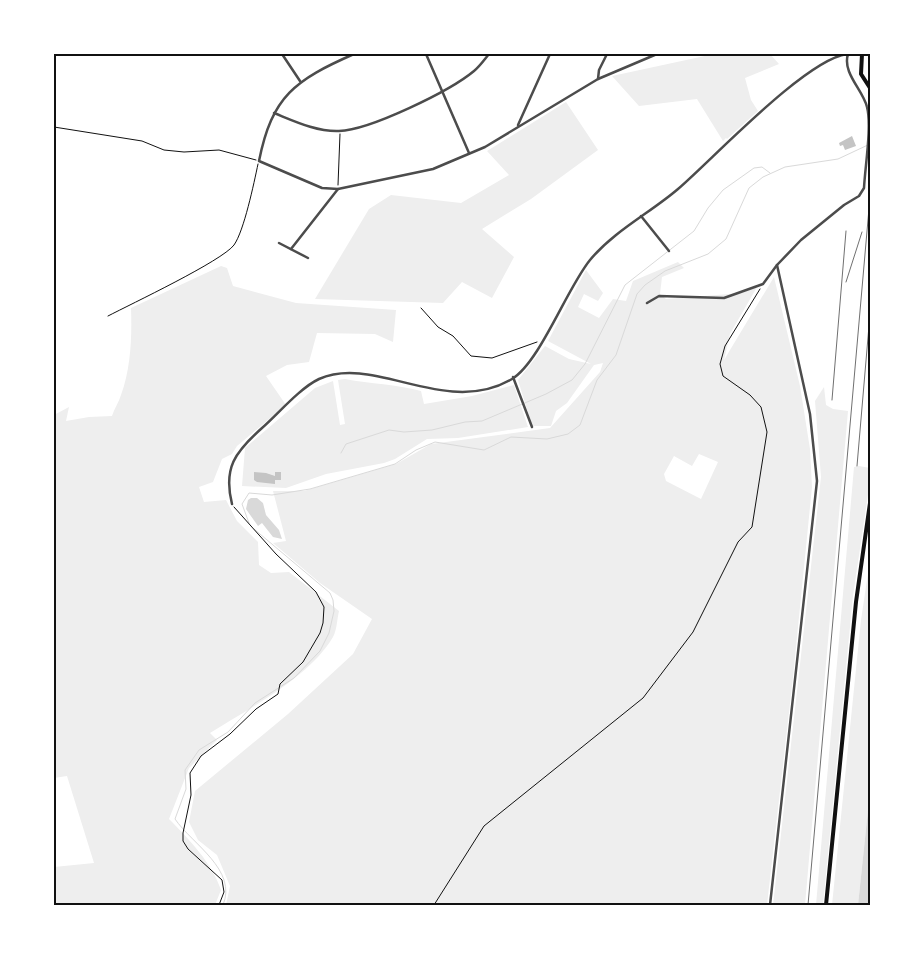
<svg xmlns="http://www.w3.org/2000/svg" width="924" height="959" font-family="'Times New Roman',serif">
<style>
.green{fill:#eee;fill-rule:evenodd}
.water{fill:#d9d9d9}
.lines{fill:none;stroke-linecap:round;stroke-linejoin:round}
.stream{stroke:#d9d9d9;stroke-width:1}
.building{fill:#c4c4c4}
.path{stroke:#111;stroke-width:1}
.minor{stroke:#4c4c4c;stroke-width:2.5}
.secondary{stroke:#111;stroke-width:4}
.rail{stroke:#707070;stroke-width:1}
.neatline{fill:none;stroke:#111;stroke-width:2}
</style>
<rect width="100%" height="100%" fill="#fff"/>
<!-- green -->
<g class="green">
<path d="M714 54H770L779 64 745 78 751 100 758 111 727 139 726 138 723 141 697 99 639 106 612 76Z"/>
<path d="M566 102 598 150 531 199 482 229 514 257 492 298 462 282 443 303 315 299 369 209 391 195 461 203 509 175 487 151Z"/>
<path d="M678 262 684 268 662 277 660 294 666 299 742 293 757 287 730 334 724 360 774 277 800 386 810 449 812 487 793 677 767 905H226L230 886 217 855 198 840 189 822 195 791 288 714 353 654 372 619 320 583 273 543 286 541 273 491H304L396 464 431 444 550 428 600 372 603 363 594 365 567 403 556 411 551 426H532L518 380 545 346 569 359 591 364 548 341 586 270 603 293 598 301 584 294 578 307 599 318 613 299 626 301 633 281ZM699 454 718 462 701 499 666 481 664 474 674 456 692 466Z"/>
<path d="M221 266 227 268 233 286 296 303 396 310 393 342 375 334 317 333 309 362 287 365 266 376 286 405 237 446 232 454 222 459 213 482 199 487 204 502 226 500 237 521 258 542 259 565 271 573 289 572 339 611C337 619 337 630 333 637 308 679 249 708 210 733L217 740 189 768 169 819C189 839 212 863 221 890L215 905H54V867L94 863 67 776 54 778V415L69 407 66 421 89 417 112 416C114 409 119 402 121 395 131 368 132 336 131 308Z"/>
<path d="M345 379C371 384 396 384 421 391L424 404 472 396 514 385 528 427 458 438 427 439 395 459 384 463 326 474 286 488 242 486 245 448 315 388 333 381 340 425 345 424 338 380Z"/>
<path d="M824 387 826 405 833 409 848 411 805 905H773L821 477 815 401Z"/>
<path d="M859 466 870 468V481L853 596 823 905H816L854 467Z"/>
<path d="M870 560V791L858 905H832L861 620Z"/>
</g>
<!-- water -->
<g class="water">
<path d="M251 498H257L263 503 266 515 279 530 282 539 273 537 262 523 258 526 246 509 248 500Z"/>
<path d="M870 791V905H858Z"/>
</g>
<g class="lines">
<!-- stream -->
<g class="stream">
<path d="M341 453 346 444 389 430 404 432 432 430 465 422 482 421 546 394 572 380 585 364 625 285 694 231 708 208 723 190 754 168 762 167 770 173"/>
<path d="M249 523 242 504 249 493 272 495 310 489 395 464 416 450 435 442 484 450 511 437 547 439 568 434 580 425 597 380 616 355 637 294 645 285 665 271 708 254 726 239 749 188 763 177 785 167 838 159 870 144"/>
<path d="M223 905C238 870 192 844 175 819L186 789 185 770 199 750 228 732 255 703 294 678 320 651 329 633 334 611 333 600 330 593 254 529"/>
</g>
</g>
<!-- building -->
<g class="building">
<path d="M852 136 856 146 845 150 843 145 840 146 839 143Z"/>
<path d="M254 472 266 473 275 476V472H281V480H275V484L257 482 254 480Z"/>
</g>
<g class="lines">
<!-- path -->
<g class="path">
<path d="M54 127 142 141 164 150 184 152 219 150 256 160"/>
<path d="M338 185 340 134"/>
<path d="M421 308 438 327 453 336 471 356 492 358 537 342"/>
<path d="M108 316C131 304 222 261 234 245 244 231 254 183 258 164"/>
<path d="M219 905 224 892 222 880 188 849 183 841V833L191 795 190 773 201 756 230 734 256 709 278 694 280 684 303 662 320 633 323 623 324 607 316 592 276 554 234 507"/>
<path d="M434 905 484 826 643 698 693 632 738 542 752 527 767 432 761 407 750 395 723 376 720 364 725 346 760 289"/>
</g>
<!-- minor -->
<g class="minor">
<path d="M282 54 300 81"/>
<path d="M354 54C295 80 272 96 259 161L322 188 338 189 433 169 485 147 598 79 657 54"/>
<path d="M426 54 469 153"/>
<path d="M598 79 599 70 607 54"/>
<path d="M274 113C294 121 317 132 339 131 370 130 450 91 474 71 480 66 484 60 489 54"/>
<path d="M518 125 550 54"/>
<path d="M641 216 669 251"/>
<path d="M279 243 308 258"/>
<path d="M291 249 338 189"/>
<path d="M647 303 659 296 724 298 763 284 777 265 801 240 844 205 859 196 864 188C865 167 872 126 867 107 863 90 842 73 848 54"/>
<path d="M513 377 532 427"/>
<path d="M232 504C223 468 235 452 262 428 278 414 300 388 319 379 375 354 446 418 512 379 540 362 567 288 590 260 614 231 650 213 678 189 714 158 805 60 847 54"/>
<path d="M770 905 817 481 810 414 777 265"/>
</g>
<!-- secondary -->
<g class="secondary">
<path d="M862 54 861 74 870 88"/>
<path d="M826 905 856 602 870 503"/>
</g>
<!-- rail -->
<g class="rail">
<path d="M846 282 862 232"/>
<path d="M832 400 846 231"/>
<path d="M857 466 870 314"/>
<path d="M808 905 870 197"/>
</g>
</g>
<!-- border -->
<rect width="924" height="959" fill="none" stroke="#ffffff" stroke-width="110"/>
<rect x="55" y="55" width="814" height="849" class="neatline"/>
</svg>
